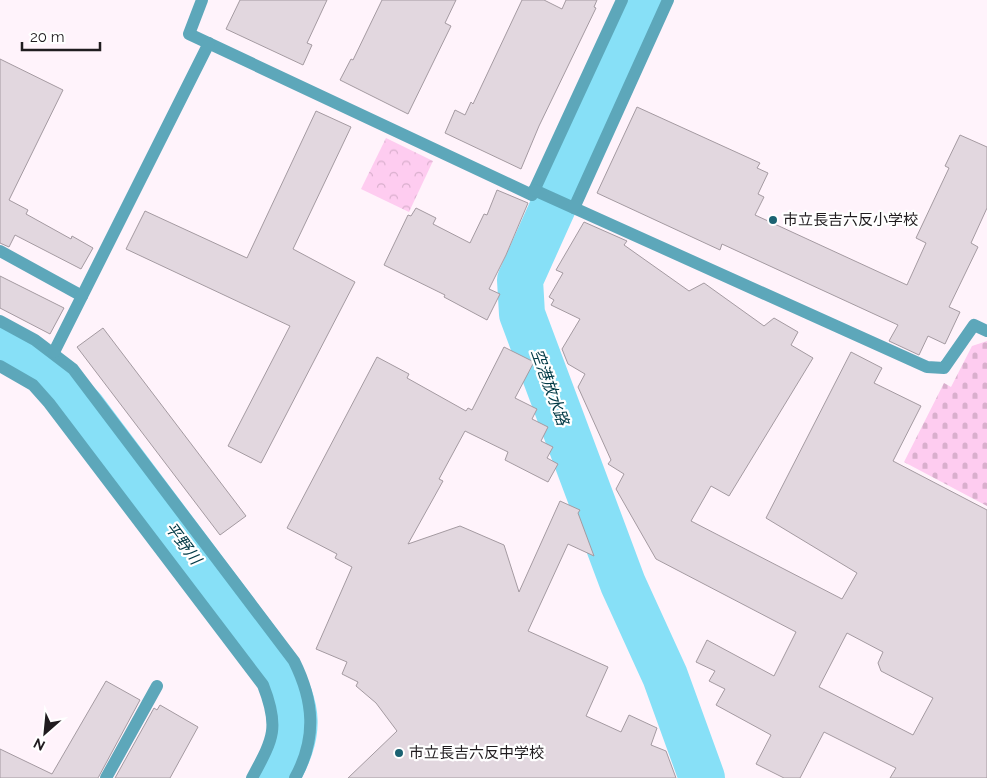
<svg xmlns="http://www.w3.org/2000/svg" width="987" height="778" font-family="Raleway,'Noto Sans JP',sans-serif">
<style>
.forest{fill:url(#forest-crowns)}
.cemetery{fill:url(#cemetery-stones)}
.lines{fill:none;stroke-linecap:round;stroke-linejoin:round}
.river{stroke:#87e0f7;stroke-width:46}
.building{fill:#e2d7df;stroke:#a49aa1;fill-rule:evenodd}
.minor{stroke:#5da7ba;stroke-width:12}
.poi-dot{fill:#1b6272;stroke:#fff;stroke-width:2}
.labels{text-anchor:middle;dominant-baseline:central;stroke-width:4.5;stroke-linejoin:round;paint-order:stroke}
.poi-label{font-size:15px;fill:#201c1f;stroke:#fff;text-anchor:start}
.water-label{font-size:16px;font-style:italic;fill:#003945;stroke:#fff}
</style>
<defs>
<pattern id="forest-crowns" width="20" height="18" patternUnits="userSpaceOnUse" patternTransform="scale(1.25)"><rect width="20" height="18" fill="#feccf0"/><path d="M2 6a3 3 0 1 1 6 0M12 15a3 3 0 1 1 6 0" fill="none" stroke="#d9afcd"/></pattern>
<pattern id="cemetery-stones" width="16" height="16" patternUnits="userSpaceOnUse" patternTransform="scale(1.25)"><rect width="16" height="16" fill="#feccf0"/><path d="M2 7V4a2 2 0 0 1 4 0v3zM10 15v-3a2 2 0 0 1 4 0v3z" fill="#d9afcd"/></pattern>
</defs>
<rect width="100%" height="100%" fill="#fff3fb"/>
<!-- forest -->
<path class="forest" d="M386 138 433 161 409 212 361 189Z"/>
<!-- cemetery -->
<path class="cemetery" d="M987 341V506L904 462 944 383 951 387 972 346Z"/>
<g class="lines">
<!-- river -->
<g class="river">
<path d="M646 0 520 280 522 314 623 584 665 676 702 778"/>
<path d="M0 342 45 369 83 409 275 665C300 712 302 730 276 778"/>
</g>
</g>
<!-- building -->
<g class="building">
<path d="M240 0H327L307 43 312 45 303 65 226 29Z"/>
<path d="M382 0H456L445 23 451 26 408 114 340 80 351 59 353 60Z"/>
<path d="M522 0H544L562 9 566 0H597L594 7 596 8 539 126 521 169 445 133 455 110 465 115 471 102 473 104Z"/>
<path d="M0 59 63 90 9 200 28 210 26 214 71 239 72 236 93 248 81 269 15 235 9 247 0 243Z"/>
<path d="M637 107 760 163 757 168 768 173 758 194 764 197 755 215 907 285 926 243 916 238 949 168 945 166 960 135 987 147V208L971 243 978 247 949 307 960 312 945 344 928 336 919 355 889 341 898 325 722 244 720 250 597 193Z"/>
<path d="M316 111 351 127 293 249 355 282 261 463 228 446 290 326 126 249 145 211 247 258Z"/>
<path d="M497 190 528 203 506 255 489 289 500 294 487 320 444 297 445 295 384 265 408 215 411 216 416 208 436 218 433 224 470 243 484 214 487 215Z"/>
<path d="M584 222 627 241 624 245 689 291 704 283 764 326 774 318 798 332 791 345 813 358 729 496 711 486 691 521 842 599 857 573 766 518 851 352 882 368 874 383 921 406 893 461 987 510V778H890L896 768 824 732 800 778H784L756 764 771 735 716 705 725 689 709 681 715 671 696 662 707 640 774 676 796 632 656 559 616 489 624 474 608 464 611 460 578 387 585 374 568 364 562 349 580 319 551 305 554 300 549 297 563 273 556 270ZM847 633 883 652 878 663 881 671 933 698 913 735 819 687Z"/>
<path d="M0 276 64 308 50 334 0 308Z"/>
<path d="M103 328 246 516 220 535 77 347Z"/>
<path d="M504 347 534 362 515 398 537 409 532 419 548 427 541 441 553 447 547 458 558 464 548 482 505 460 508 452 465 431 439 479 443 481 408 544 460 526 504 545 519 592 560 501 580 510 578 513 594 556 568 544 528 631 608 667 586 716 621 732 629 715 657 728 651 745 666 751 676 778H348L397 731 376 703 356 686 358 682 342 674 347 662 316 649 352 567 335 558 337 554 287 528 377 357 409 374 407 378 466 411 468 408 472 410Z"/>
<path d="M106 681 140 700 98 778H0V749L52 774Z"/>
<path d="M160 705 198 727 170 778H115L154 708 157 710Z"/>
</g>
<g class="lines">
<!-- minor -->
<g class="minor">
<path d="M202 0 189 34 532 195 622 0"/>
<path d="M534 190 927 367 944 368 974 325 987 331"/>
<path d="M574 208 668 0"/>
<path d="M0 251 82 296"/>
<path d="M0 321 35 340 73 369 294 661C314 701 317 738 295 778"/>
<path d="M54 352 209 43"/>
<path d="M0 366 33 385 49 403 263 685C280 728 273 739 252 778"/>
<path d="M106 778 157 686"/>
</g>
</g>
<!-- markers -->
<g class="poi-dot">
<circle cx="773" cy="220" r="5"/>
<circle cx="399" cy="753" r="5"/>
</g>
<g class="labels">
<!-- poi labels -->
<g class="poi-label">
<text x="783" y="220">市立長吉六反小学校</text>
<text x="409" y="753">市立長吉六反中学校</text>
</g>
<!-- water labels -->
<g class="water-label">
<text transform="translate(550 387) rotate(70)">空港放水路</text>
<text transform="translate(183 543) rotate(53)">平野川</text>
</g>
</g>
<!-- north arrow -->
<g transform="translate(45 733) rotate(207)" stroke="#ffffff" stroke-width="4" paint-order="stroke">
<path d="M0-4L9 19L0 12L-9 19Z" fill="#201c1f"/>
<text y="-8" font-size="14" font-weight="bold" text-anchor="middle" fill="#201c1f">N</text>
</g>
<!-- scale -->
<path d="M22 42v8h78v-8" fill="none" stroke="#201c1f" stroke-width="2.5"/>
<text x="30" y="42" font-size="15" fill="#201c1f" stroke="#ffffff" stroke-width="4" paint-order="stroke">20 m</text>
</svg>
